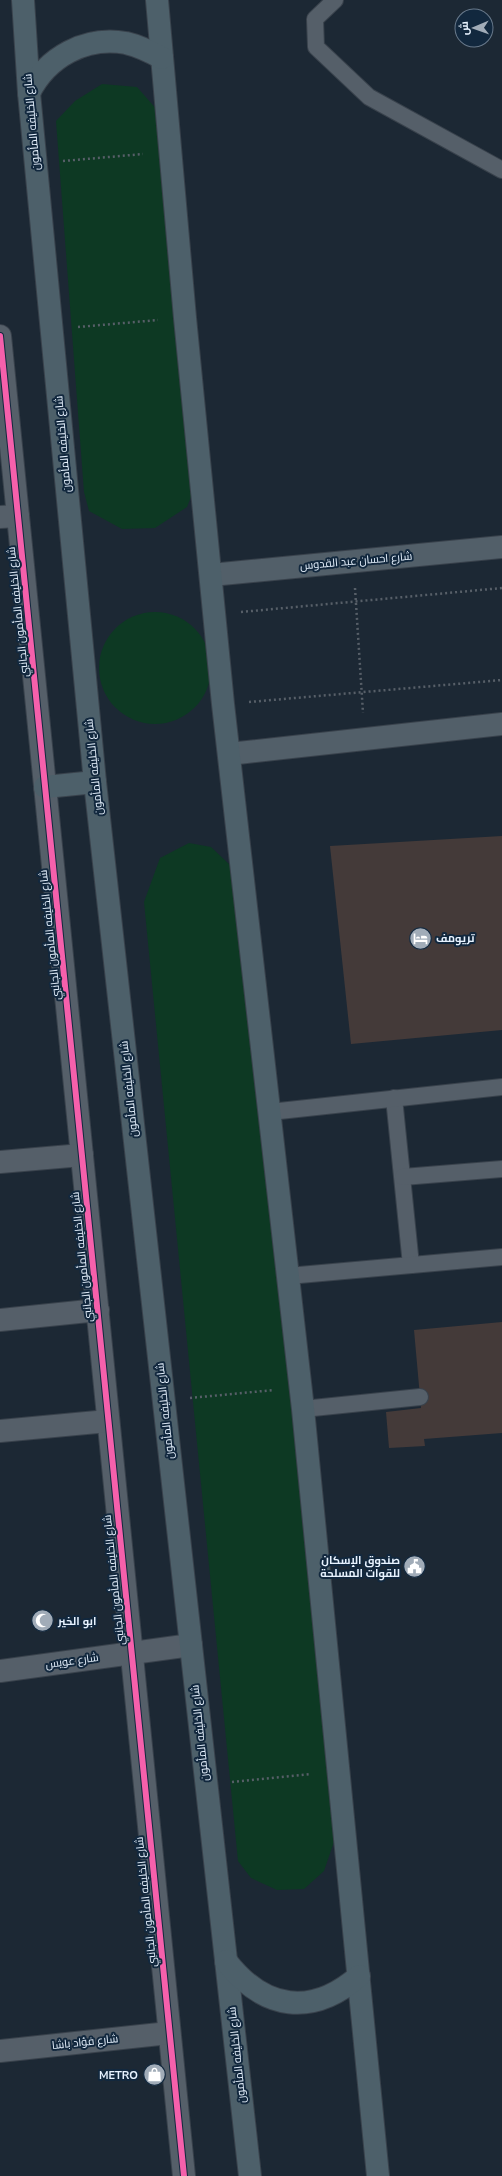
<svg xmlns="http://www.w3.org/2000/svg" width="502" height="2176" font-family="'Nunito Sans',Cairo,sans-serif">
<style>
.green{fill:#0d3923}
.building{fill:#443a39}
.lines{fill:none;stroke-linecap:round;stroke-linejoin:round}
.lane-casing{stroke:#39424c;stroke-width:18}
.street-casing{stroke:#39424c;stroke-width:24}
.secondary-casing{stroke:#39424c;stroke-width:24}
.primary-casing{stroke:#39424c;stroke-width:24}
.path{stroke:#575f68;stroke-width:2.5;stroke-dasharray:2 3;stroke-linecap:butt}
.lane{stroke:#555f69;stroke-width:16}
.street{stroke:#555f69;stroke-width:22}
.secondary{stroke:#525f69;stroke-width:22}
.primary{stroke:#4d606a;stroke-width:22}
.cycleway-casing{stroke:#12283e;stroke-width:8}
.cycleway{stroke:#f560ab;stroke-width:6}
.labels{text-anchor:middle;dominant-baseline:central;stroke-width:4;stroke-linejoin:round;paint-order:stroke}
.street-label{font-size:11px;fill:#e8f3ff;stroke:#12283e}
.poi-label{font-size:11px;font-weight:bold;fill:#e8f3ff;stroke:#12283e;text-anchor:start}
</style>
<rect width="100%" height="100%" fill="#1c2834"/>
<!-- green -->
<g class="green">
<path d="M102 84 137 87 159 112 200 474 187 507 155 528 122 529 89 511 84 492 56 121 75 101Z"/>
<circle cx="155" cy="668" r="56"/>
<path d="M189 843 211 847 229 864 243 894 336 1836 324 1871 304 1889 277 1890 251 1878 238 1861 144 902 160 858Z"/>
</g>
<!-- building -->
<g class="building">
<path d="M502 836V1030L351 1044 330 846Z"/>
<path d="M502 1322V1433L424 1439 425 1446 389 1448 386 1412 421 1408 414 1330Z"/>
</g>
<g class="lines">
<defs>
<g id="lane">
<path d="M335 0 315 19 316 47 369 97 502 170"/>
<path d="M394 1098 411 1265"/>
<path d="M270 1112 502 1087"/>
<path d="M403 1177 502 1169"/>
<path d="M288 1276 502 1257"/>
<path d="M303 1409 420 1397"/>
</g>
<g id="street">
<path d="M0 336 184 2176"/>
<path d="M0 517 18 516"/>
<path d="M0 1162 82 1155"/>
<path d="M0 1320 98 1310"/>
<path d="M0 1431 108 1421"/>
<path d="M0 1671 191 1645"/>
<path d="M0 2051 169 2033"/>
</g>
<g id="secondary">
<path d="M211 575 502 547"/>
<path d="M229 754 502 724"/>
</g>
<g id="primary">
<path d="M23 0 29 93 95 782 250 2176"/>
<path d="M157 0 185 318 223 704 303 1409 378 2176"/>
<path d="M29 93C47 57 85 36 126 43 139 46 151 52 162 58"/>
<path d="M45 787 95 782"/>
<path d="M226 1961C264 2010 312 2017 359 1976"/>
</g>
</defs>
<!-- lane casing -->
<use href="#lane" class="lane-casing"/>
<!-- street casing -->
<use href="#street" class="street-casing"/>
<!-- secondary casing -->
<use href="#secondary" class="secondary-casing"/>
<!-- primary casing -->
<use href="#primary" class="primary-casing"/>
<!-- path -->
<g class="path">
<path d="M63 161 143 154"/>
<path d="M78 327 158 320"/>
<path d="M355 588 363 713"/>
<path d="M241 612 502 588"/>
<path d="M249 702 502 680"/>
<path d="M190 1398 274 1390"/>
<path d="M232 1782 311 1774"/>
</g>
<!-- lane -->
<use href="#lane" class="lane"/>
<!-- street -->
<use href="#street" class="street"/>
<!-- secondary -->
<use href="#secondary" class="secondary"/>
<!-- primary -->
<use href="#primary" class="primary"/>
<defs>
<path id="cycleway" d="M0 336 184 2176"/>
</defs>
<!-- cycleway casing -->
<use href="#cycleway" class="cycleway-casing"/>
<!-- cycleway -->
<use href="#cycleway" class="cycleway"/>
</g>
<!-- icons -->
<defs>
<symbol id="hotel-disc" viewBox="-11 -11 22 22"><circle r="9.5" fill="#a1acb8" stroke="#12283e"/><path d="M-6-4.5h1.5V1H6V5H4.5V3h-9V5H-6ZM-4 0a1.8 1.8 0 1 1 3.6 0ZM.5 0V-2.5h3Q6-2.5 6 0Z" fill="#fff"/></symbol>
<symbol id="civic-disc" viewBox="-11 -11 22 22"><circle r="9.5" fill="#a1acb8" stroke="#12283e"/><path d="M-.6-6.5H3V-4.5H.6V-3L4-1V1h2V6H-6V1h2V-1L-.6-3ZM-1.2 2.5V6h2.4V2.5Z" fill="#fff"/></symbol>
<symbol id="mosque-disc" viewBox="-11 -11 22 22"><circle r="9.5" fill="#a1acb8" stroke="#12283e"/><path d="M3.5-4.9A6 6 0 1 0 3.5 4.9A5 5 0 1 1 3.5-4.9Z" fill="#fff"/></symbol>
<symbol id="shop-disc" viewBox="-11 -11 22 22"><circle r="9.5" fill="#a1acb8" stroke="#12283e"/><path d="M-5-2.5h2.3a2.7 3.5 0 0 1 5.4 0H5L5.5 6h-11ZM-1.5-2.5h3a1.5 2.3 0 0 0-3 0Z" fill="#fff"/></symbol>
</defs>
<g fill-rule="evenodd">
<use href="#hotel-disc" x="408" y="926" width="25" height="25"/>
<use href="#civic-disc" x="402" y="1554" width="25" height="25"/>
<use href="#mosque-disc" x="30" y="1608" width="25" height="25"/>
<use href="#shop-disc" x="142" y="2062" width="25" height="25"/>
</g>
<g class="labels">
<!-- street labels -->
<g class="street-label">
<text transform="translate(32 122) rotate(-95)">شارع الخليفه المأمون</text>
<text transform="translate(63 444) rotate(-95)">شارع الخليفه المأمون</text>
<text transform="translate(356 561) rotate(-5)">شارع احسان عبد القدوس</text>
<text transform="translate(18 612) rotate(-96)">شارع الخليفه المأمون الجانبي</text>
<text transform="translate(94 767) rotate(-96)">شارع الخليفه المأمون</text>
<text transform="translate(50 935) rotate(-96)">شارع الخليفه المأمون الجانبي</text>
<text transform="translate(129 1089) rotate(-96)">شارع الخليفه المأمون</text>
<text transform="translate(82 1257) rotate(-96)">شارع الخليفه المأمون الجانبي</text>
<text transform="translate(165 1411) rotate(-96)">شارع الخليفه المأمون</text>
<text transform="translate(114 1580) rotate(-96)">شارع الخليفه المأمون الجانبي</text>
<text transform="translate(72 1661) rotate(-8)">شارع عويس</text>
<text transform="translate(200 1733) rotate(-96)">شارع الخليفه المأمون</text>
<text transform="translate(146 1902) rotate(-96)">شارع الخليفه المأمون الجانبي</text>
<text transform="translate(85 2042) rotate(-6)">شارع فؤاد باشا</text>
<text transform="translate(237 2055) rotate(-96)">شارع الخليفه المأمون</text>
</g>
<!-- poi labels -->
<g class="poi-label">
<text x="436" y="938">تريومف</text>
<text x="400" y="1560" text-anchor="end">صندوق الإسكان<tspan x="400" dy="13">للقوات المسلحة</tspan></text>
<text x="58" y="1621">ابو الخير</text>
<text x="138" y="2075" text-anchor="end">METRO</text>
</g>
</g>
<!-- north arrow -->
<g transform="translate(474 28) rotate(268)"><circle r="19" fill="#12283e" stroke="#68798b"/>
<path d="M0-3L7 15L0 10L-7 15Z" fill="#a1acb8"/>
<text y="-6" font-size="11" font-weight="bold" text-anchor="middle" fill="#e8f3ff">ش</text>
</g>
</svg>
